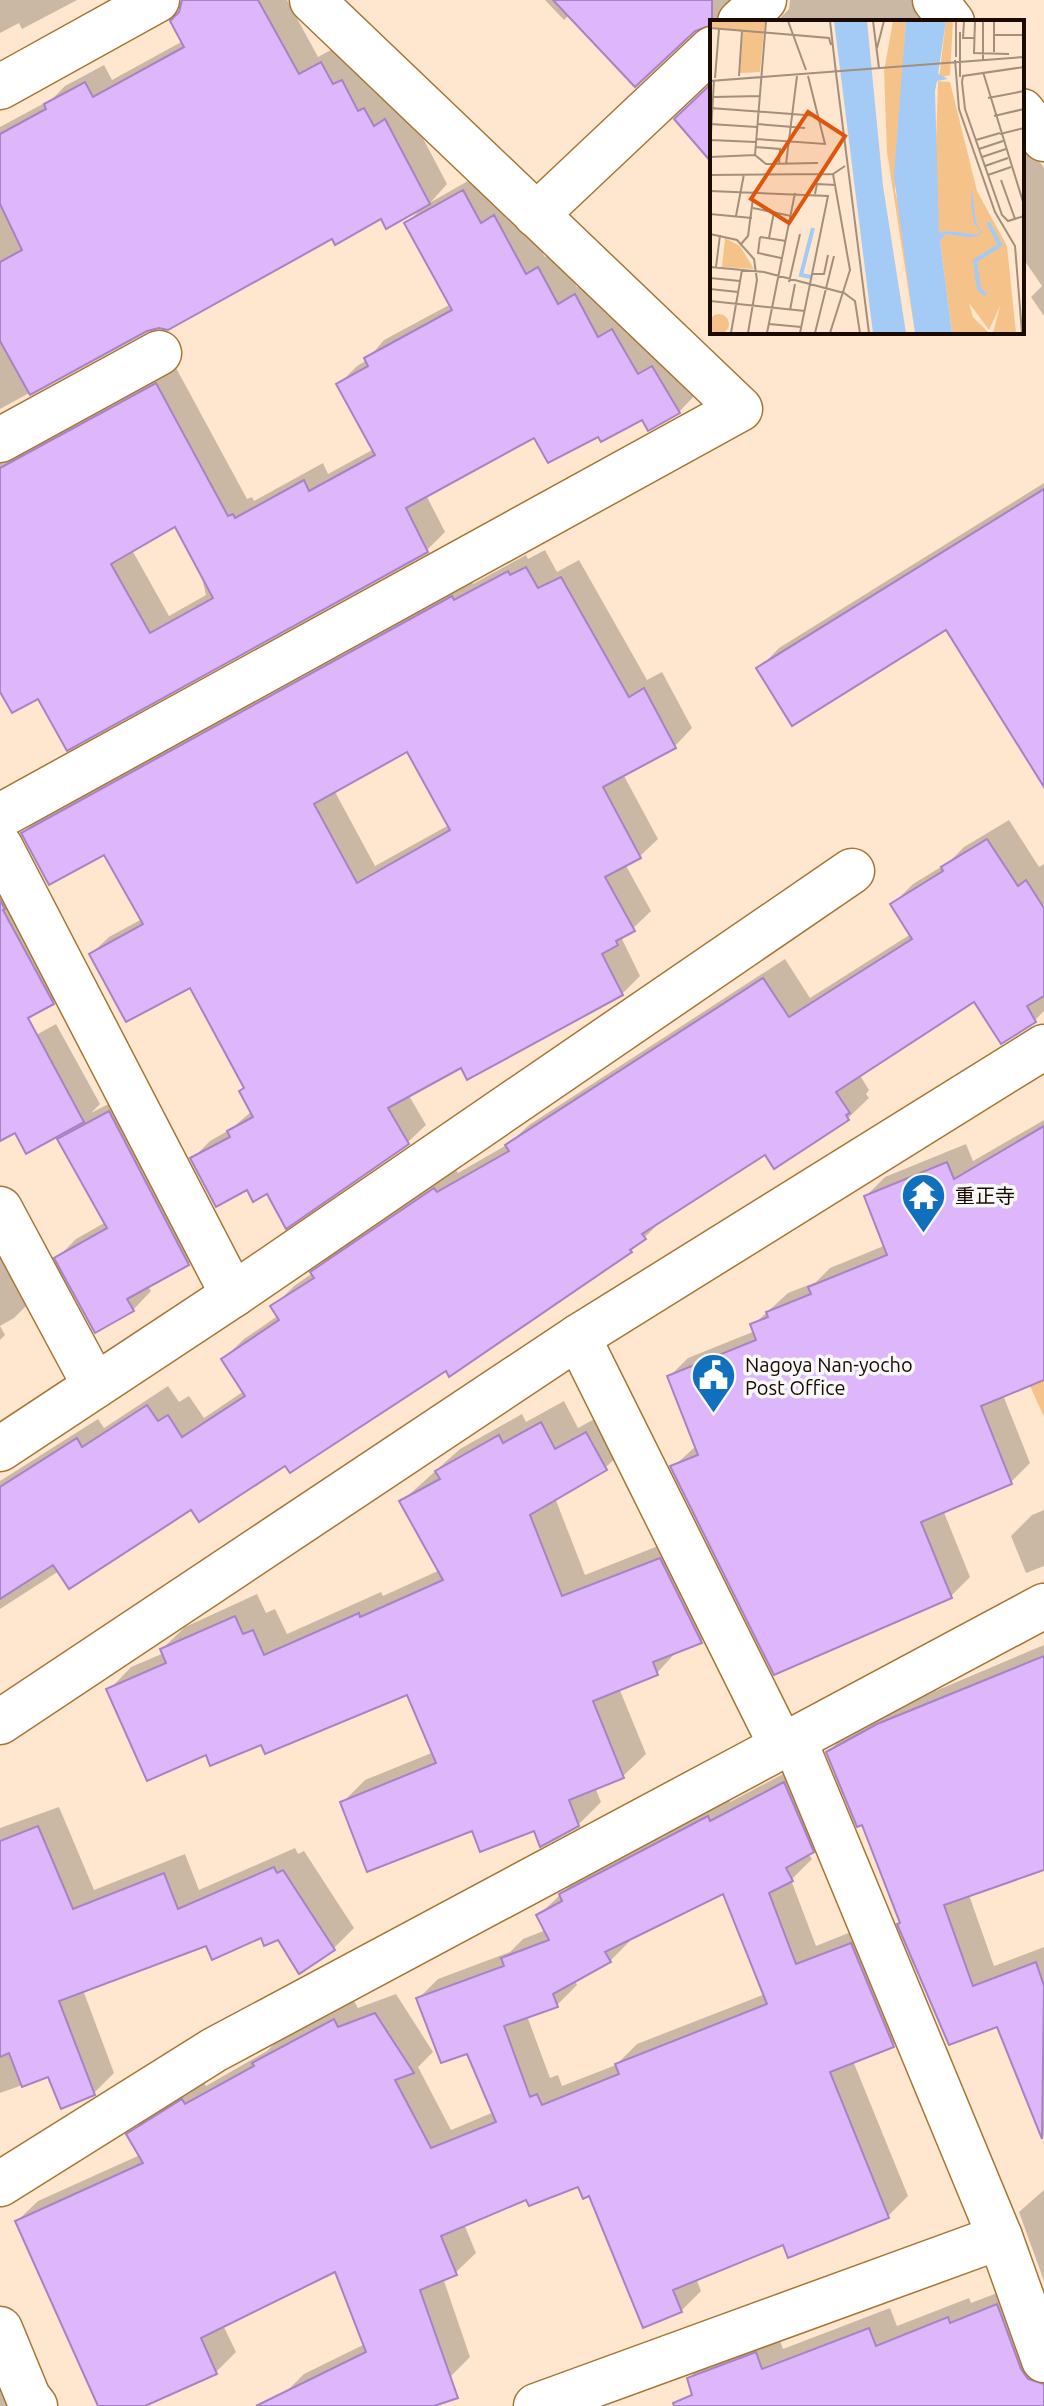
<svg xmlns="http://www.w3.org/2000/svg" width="1044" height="2406" font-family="Ubuntu,'Noto Sans JP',sans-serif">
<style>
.green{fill:#f5c38a}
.shadow{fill:#0003;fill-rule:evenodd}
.building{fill:#ddb6fb;stroke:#a782c4;stroke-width:2;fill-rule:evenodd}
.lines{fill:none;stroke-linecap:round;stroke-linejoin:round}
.minor-casing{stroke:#a87534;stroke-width:47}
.tertiary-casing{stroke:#a87534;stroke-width:47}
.minor{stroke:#fff;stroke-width:44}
.tertiary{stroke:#fff;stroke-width:44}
.labels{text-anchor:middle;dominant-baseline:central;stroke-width:7;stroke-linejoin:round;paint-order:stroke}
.poi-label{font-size:20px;fill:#1a0a00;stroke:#f8f8f8;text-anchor:start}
.inset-river{fill:none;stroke:#a3cbf5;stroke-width:4}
.inset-road{fill:none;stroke:#a38f7c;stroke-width:2}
.view{fill:#de550b;fill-opacity:0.15;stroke:#de550b;stroke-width:4}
.inset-edge{fill:none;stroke:#1a0a00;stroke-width:4}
</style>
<rect width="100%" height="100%" fill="#fee7ce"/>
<!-- green -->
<path class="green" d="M1044 1358V1417L1022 1368Z"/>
<!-- shadow -->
<g class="shadow">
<path d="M0 0H77L22 29 19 23 0 33Z"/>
<path d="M210 0H287L318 57 340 45 360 63 377 94 383 91 393 109 404 102 447 184 431 202 482 173 513 198 545 257 557 250 577 287 594 277 697 393 679 412 642 417 599 434 535 435 426 495 445 532 426 551 39 696 0 691V437L175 366 247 499 252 497 254 501 323 463 328 474 374 449 339 384 357 366 367 360 384 340 451 304 406 224 423 207 382 217 332 236 159 326 146 329 0 409V127L52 99 65 86 104 65 112 80 183 41ZM176 524 200 569 206 595 169 616 132 550Z"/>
<path d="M545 0H737L712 23 570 14 564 20Z"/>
<path d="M790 0H939L938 22H776L789 9Z"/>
<path d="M1027 143 1044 168V316L1031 297 1042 286 1022 257V147Z"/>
<path d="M1044 483V782L947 627 759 669 779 648Z"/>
<path d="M545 550 557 572 579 560 647 680 662 672 692 728 675 746 623 774 658 839 640 856 625 864 651 911 622 939 640 976 622 994 468 1077 461 1065 408 1094 426 1125 408 1142 268 1192 193 1158 210 1141 231 1129 252 1111 246 1087 191 985 91 954 109 937 142 919 105 853 23 833 41 816 470 580 473 584 526 555 528 559ZM408 749 449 825 375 866 334 790Z"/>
<path d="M1009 820 1039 867 1044 864V1011L1035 1020 1001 1041 975 999 859 1074 869 1090 866 1094 869 1098 848 1118 774 1166 765 1152 665 1217 631 1251 450 1374 446 1368 286 1463 59 1571 0 1609V1481L98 1419 104 1428 168 1386 179 1402 189 1396 204 1418 244 1391 223 1359 244 1339 279 1315 273 1307 294 1286 313 1273 333 1252 455 1168 458 1173 510 1143 529 1125 785 959 810 998 911 934 893 904 913 884 949 862 964 847Z"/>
<path d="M0 847 71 984 53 1002 0 1026Z"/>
<path d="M56 1024 100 1104 91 1113 128 1094 207 1245 188 1264 148 1286 151 1291 133 1310 57 1258 76 1239 106 1222 60 1139 70 1129 16 1130 0 1139V1055Z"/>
<path d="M1044 1120V1378L1003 1395 1030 1463 1011 1482 943 1510 970 1577 951 1596 673 1467 697 1445 669 1377 688 1358 755 1331 753 1325 788 1293 816 1282 830 1268 886 1245 866 1196 885 1177 966 1144 973 1161Z"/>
<path d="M0 1241 32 1300 14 1318 0 1326Z"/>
<path d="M0 1326 5 1335 0 1340Z"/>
<path d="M564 1401 578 1428 609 1411 628 1446 605 1468 555 1498 585 1575 683 1536 724 1619 701 1641 678 1650 657 1673 619 1688 646 1754 623 1776 595 1787 601 1802 578 1825 535 1828 342 1803 365 1780 434 1752 408 1693 262 1742 207 1753 109 1690 131 1667 164 1653 162 1649 185 1627 257 1594 266 1613 275 1609 287 1634 381 1592 383 1596 440 1570 402 1501 460 1449 522 1414 526 1422Z"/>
<path d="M1044 1510V1566L1026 1573 1011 1536 1032 1515Z"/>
<path d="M1044 1645V1870L969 1895 994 1966 1044 1947V2138L998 2024 902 1922 863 1822 828 1752 849 1731 925 1693 926 1695Z"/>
<path d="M804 1763 832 1831 808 1853 812 1859 791 1880 816 1946 871 1924 913 2025 893 2045 853 2061 908 2196 888 2216 784 2243 696 2278 701 2291 681 2311 590 2194 579 2185 527 2197 464 2224 476 2253 455 2273 443 2278 470 2357 450 2377 390 2406H290L284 2394 304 2374 365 2344 336 2270 223 2325 236 2352 216 2372 140 2406H101L17 2221 38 2201 140 2155 129 2135 149 2115 203 2081 206 2086 267 2051 275 2043 354 2001 358 2008 396 1994 433 2052 418 2067 451 2130 494 2112 469 2051 418 1999 438 1979 510 1952 523 1939 546 1930 538 1916 582 1874 728 1798 730 1802ZM724 1891 765 1994 637 2044 616 2065 562 2086 558 2075 550 2078 527 2016 557 2005 577 1985 575 1980 610 1961 630 1941 628 1938Z"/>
<path d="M59 1807 94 1890 185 1854 199 1890 295 1848 298 1854 304 1851 354 1928 333 1949 262 1936 207 1943 83 1990 114 2073 94 2093 50 2075 0 2093V1828Z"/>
<path d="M1044 2190V2281L1019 2212Z"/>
<path d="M1018 2285 1044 2364V2406H698L689 2378 710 2357 777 2333 783 2349 890 2308 897 2326 969 2298 971 2303Z"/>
<path d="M0 2331 36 2406H0Z"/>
</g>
<!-- building -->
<g class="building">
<path d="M182 0H258L299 74 321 62 333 84 342 80 358 111 364 108 374 126 385 119 430 204 386 229 381 219 335 245 332 239 168 330 159 328 147 331 30 395 0 341V262L22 250 0 204V134L46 109 44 104 85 82 93 97 184 47 170 21 179 12Z"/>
<path d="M553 0H712V25L695 31 635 87Z"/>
<path d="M712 83V163L674 119Z"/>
<path d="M463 190 481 223 494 215 526 274 538 267 558 304 575 294 598 337 612 329 638 374 652 366 680 413 648 431 642 420 601 442 598 437 548 463 534 438 406 508 428 552 67 751 38 699 12 713 0 692V468L156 383 228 516 233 514 235 518 304 480 309 491 375 455 336 384 368 366 364 358 452 310 404 223ZM175 527 213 598 150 633 111 564Z"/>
<path d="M1044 489V787L946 630 792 726 756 668Z"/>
<path d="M526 567 538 588 561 577 629 697 644 688 676 748 603 787 641 858 605 877 635 931 616 941 618 945 602 954 623 995 467 1080 461 1068 388 1108 409 1144 286 1229 267 1194 253 1202 247 1190 216 1207 190 1158 230 1137 227 1131 253 1117 239 1091 244 1088 190 988 126 1022 89 954 143 924 104 855 49 885 21 833 452 596 454 600 508 571 510 575ZM407 752 450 830 357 883 314 804Z"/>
<path d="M987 839 1018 886 1026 880 1044 908V996L1027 1006 1036 1022 1001 1044 974 1002 836 1092 850 1113 846 1115 849 1120 774 1169 765 1155 642 1234 646 1239 630 1250 632 1252 449 1377 446 1371 290 1473 285 1466 199 1522 191 1510 69 1589 53 1565 0 1599V1487L77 1438 82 1447 147 1405 158 1421 168 1415 182 1437 245 1396 221 1359 279 1320 270 1306 314 1278 310 1272 434 1188 437 1192 509 1151 505 1145 763 978 789 1017 912 939 890 904 943 871 941 867Z"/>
<path d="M0 900 5 909 3 910 54 1004 28 1018 84 1122 26 1154 15 1133 0 1141Z"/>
<path d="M109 1111 189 1265 127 1299 134 1311 95 1333 54 1258 107 1228 57 1139Z"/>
<path d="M1044 1126V1380L981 1406 1012 1484 921 1522 952 1598 774 1675 670 1466 698 1455 667 1376 756 1340 750 1324 768 1317 766 1312 811 1294 808 1287 887 1255 864 1196 947 1162 954 1179Z"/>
<path d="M541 1422 555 1449 586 1432 607 1470 530 1515 562 1596 660 1558 702 1643 653 1662 658 1675 593 1701 624 1778 569 1800 579 1826 540 1847 534 1831 480 1852 472 1831 367 1872 340 1802 436 1763 407 1695 265 1754 261 1745 210 1766 206 1755 147 1781 106 1689 166 1663 160 1649 235 1616 243 1634 253 1630 264 1655 359 1613 360 1617 443 1580 399 1501 440 1479 435 1471 499 1435 503 1443Z"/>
<path d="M1044 1656V1870L944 1905 973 1986 1036 1962 1044 1986 1042 2139 997 2027 949 2045 897 1924 900 1923 862 1825 857 1827 826 1752 877 1724Z"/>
<path d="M784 1782 814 1852 786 1868 793 1881 769 1893 796 1964 851 1943 894 2047 830 2072 889 2218 788 2258 783 2245 673 2290 682 2312 643 2328 589 2196 583 2199 578 2187 529 2206 526 2200 441 2236 457 2275 420 2290 458 2398 434 2406H256L366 2352 335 2272 201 2338 217 2374 145 2406H98L15 2221 143 2163 126 2134 182 2099 185 2104 254 2066 252 2063 334 2019 338 2027 375 2013 414 2073 395 2080 431 2148 496 2122 467 2054 441 2063 416 1998 504 1966 501 1958 549 1940 536 1915 562 1901 559 1894 708 1816 710 1821ZM723 1894 767 2004 615 2064 619 2074 542 2105 537 2094 530 2097 504 2026 558 2007 553 1994 611 1962 605 1952Z"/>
<path d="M38 1826 73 1909 164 1873 178 1909 274 1867 277 1873 283 1870 335 1950 299 1974 278 1940 264 1946 261 1938 212 1960 206 1946 59 2001 95 2095 61 2109 48 2077 22 2087 9 2053 0 2057V1841Z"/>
<path d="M997 2304 1021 2369 1028 2379 1044 2384V2406H674L673 2403 692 2395 687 2378 756 2352 762 2369 869 2328 876 2346 948 2317 950 2323Z"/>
</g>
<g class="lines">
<defs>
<g id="minor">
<path d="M740 22 764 0"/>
<path d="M0 87 157 0"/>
<path d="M536 215 712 49"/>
<path d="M0 440 159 353"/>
<path d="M0 816 740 409 312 0"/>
<path d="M0 846 233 1295"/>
<path d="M0 1209 95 1386"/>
<path d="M578 1337 782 1747"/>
<path d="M0 1449 233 1295 852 871"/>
<path d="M0 1722 578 1337 1044 1047"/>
<path d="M794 1740 1000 2237 1044 2360"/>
<path d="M0 2184 214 2050 1044 1606"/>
<path d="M0 2329 28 2397 35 2406"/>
<path d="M536 2406 1000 2237"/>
</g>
<g id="tertiary">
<path d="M935 0 952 22"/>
<path d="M1022 111 1044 139"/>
</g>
</defs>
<!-- minor casing -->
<use href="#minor" class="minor-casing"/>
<!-- tertiary casing -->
<use href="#tertiary" class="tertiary-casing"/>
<!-- minor -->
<use href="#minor" class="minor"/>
<!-- tertiary -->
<use href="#tertiary" class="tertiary"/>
</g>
<!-- icons -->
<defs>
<symbol id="temple-pin" viewBox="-11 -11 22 30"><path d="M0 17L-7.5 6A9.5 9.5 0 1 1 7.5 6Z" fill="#1070bd" stroke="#f8f8f8"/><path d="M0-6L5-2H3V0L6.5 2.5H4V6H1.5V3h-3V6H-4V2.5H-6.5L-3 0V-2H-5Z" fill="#fff"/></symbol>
<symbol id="civic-pin" viewBox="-11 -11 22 30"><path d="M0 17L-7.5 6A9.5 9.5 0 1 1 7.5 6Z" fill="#1070bd" stroke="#f8f8f8"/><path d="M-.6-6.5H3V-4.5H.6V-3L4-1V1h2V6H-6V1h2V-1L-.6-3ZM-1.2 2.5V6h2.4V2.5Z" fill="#fff"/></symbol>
</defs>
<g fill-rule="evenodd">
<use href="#temple-pin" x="898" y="1170" width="51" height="69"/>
<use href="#civic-pin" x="688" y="1350" width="51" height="69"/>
</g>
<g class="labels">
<!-- poi labels -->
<g class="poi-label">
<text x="955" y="1195">重正寺</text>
<text x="745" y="1364">Nagoya Nan-yocho<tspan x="745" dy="23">Post Office</tspan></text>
</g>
</g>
<!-- overview -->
<g transform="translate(710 20)">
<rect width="314" height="314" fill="#fee7ce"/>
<path d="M0 1H55L50 52 30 53 33 12 0 7ZM183 1H196L185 171 191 194 205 313 177 132 174 51ZM236 1H243L240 55 229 58ZM228 61 240 62 267 171 297 226 306 313H283L290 286 279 310 259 283 263 297 279 313H242L230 221 236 214 257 216 238 211 229 214 225 155ZM15 218 30 226 44 249 12 247ZM-1 304a10 10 0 1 1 20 0a10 10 0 1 1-20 0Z" fill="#f5c38a"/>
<path d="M124 1H157L173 166 196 313H163ZM196 1H236L228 54 238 59 227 61 225 71 229 213 238 211 269 215 271 211 264 204 261 183 262 169 266 204 271 210 272 212 269 216 258 217 236 214 230 221 242 313H205L184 156Z" fill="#a3cbf5"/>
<path class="inset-river" d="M101 257 91 255 103 208M276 275 269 269 265 241 290 225 278 202"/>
<path class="inset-road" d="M78 1 96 50M120 1 126 53M163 1 169 48M254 1 253 18H264M265 1 264 33 299 34M0 8 119 18 121 25M250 12V57M284 15H314M167 28 174 1M284 32V1M246 37V1M245 40 249 89 285 192 305 226 312 313M273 41V1M314 47 253 56 252 62 255 89 292 195 298 201 314 196M273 52 314 185M126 53 159 313M29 56 32 11M5 58 9 9M0 61 314 37M4 77 50 76M278 78 314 71M0 88 108 96M284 96 314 89M0 104 47 107M47 104 95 108M290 114 314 108M46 119 115 124 98 56M0 120 46 122M266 120 290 113M46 127 70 129 69 144M269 129 293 121M0 130 4 60M45 135 56 1M0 137 45 135 56 144 108 143M272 137 296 129M76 144 87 56M275 146 298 138M0 155 123 154 135 146M278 155 301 147M291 160 305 199M0 171 118 176 90 313M105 174 107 164 126 165M43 188 81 196M0 194 42 198M26 196 34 154M0 214 27 220 44 239 47 260 38 313M50 217 48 233 71 238M50 217 76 221M59 218 64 192M31 224 38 216 44 171M0 247 54 252 134 273 145 281 150 313M6 247 10 215M103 254H114L118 235M0 258 30 261M79 262 90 214M0 269 28 272M0 281 95 291M80 290 85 264M59 304 91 307M21 313 32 250M57 313 85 173M105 313 124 236M120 313 140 250 123 154"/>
<path class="view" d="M98 92 135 116 79 203 41 179Z"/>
<rect width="314" height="314" class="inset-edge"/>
</g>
</svg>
